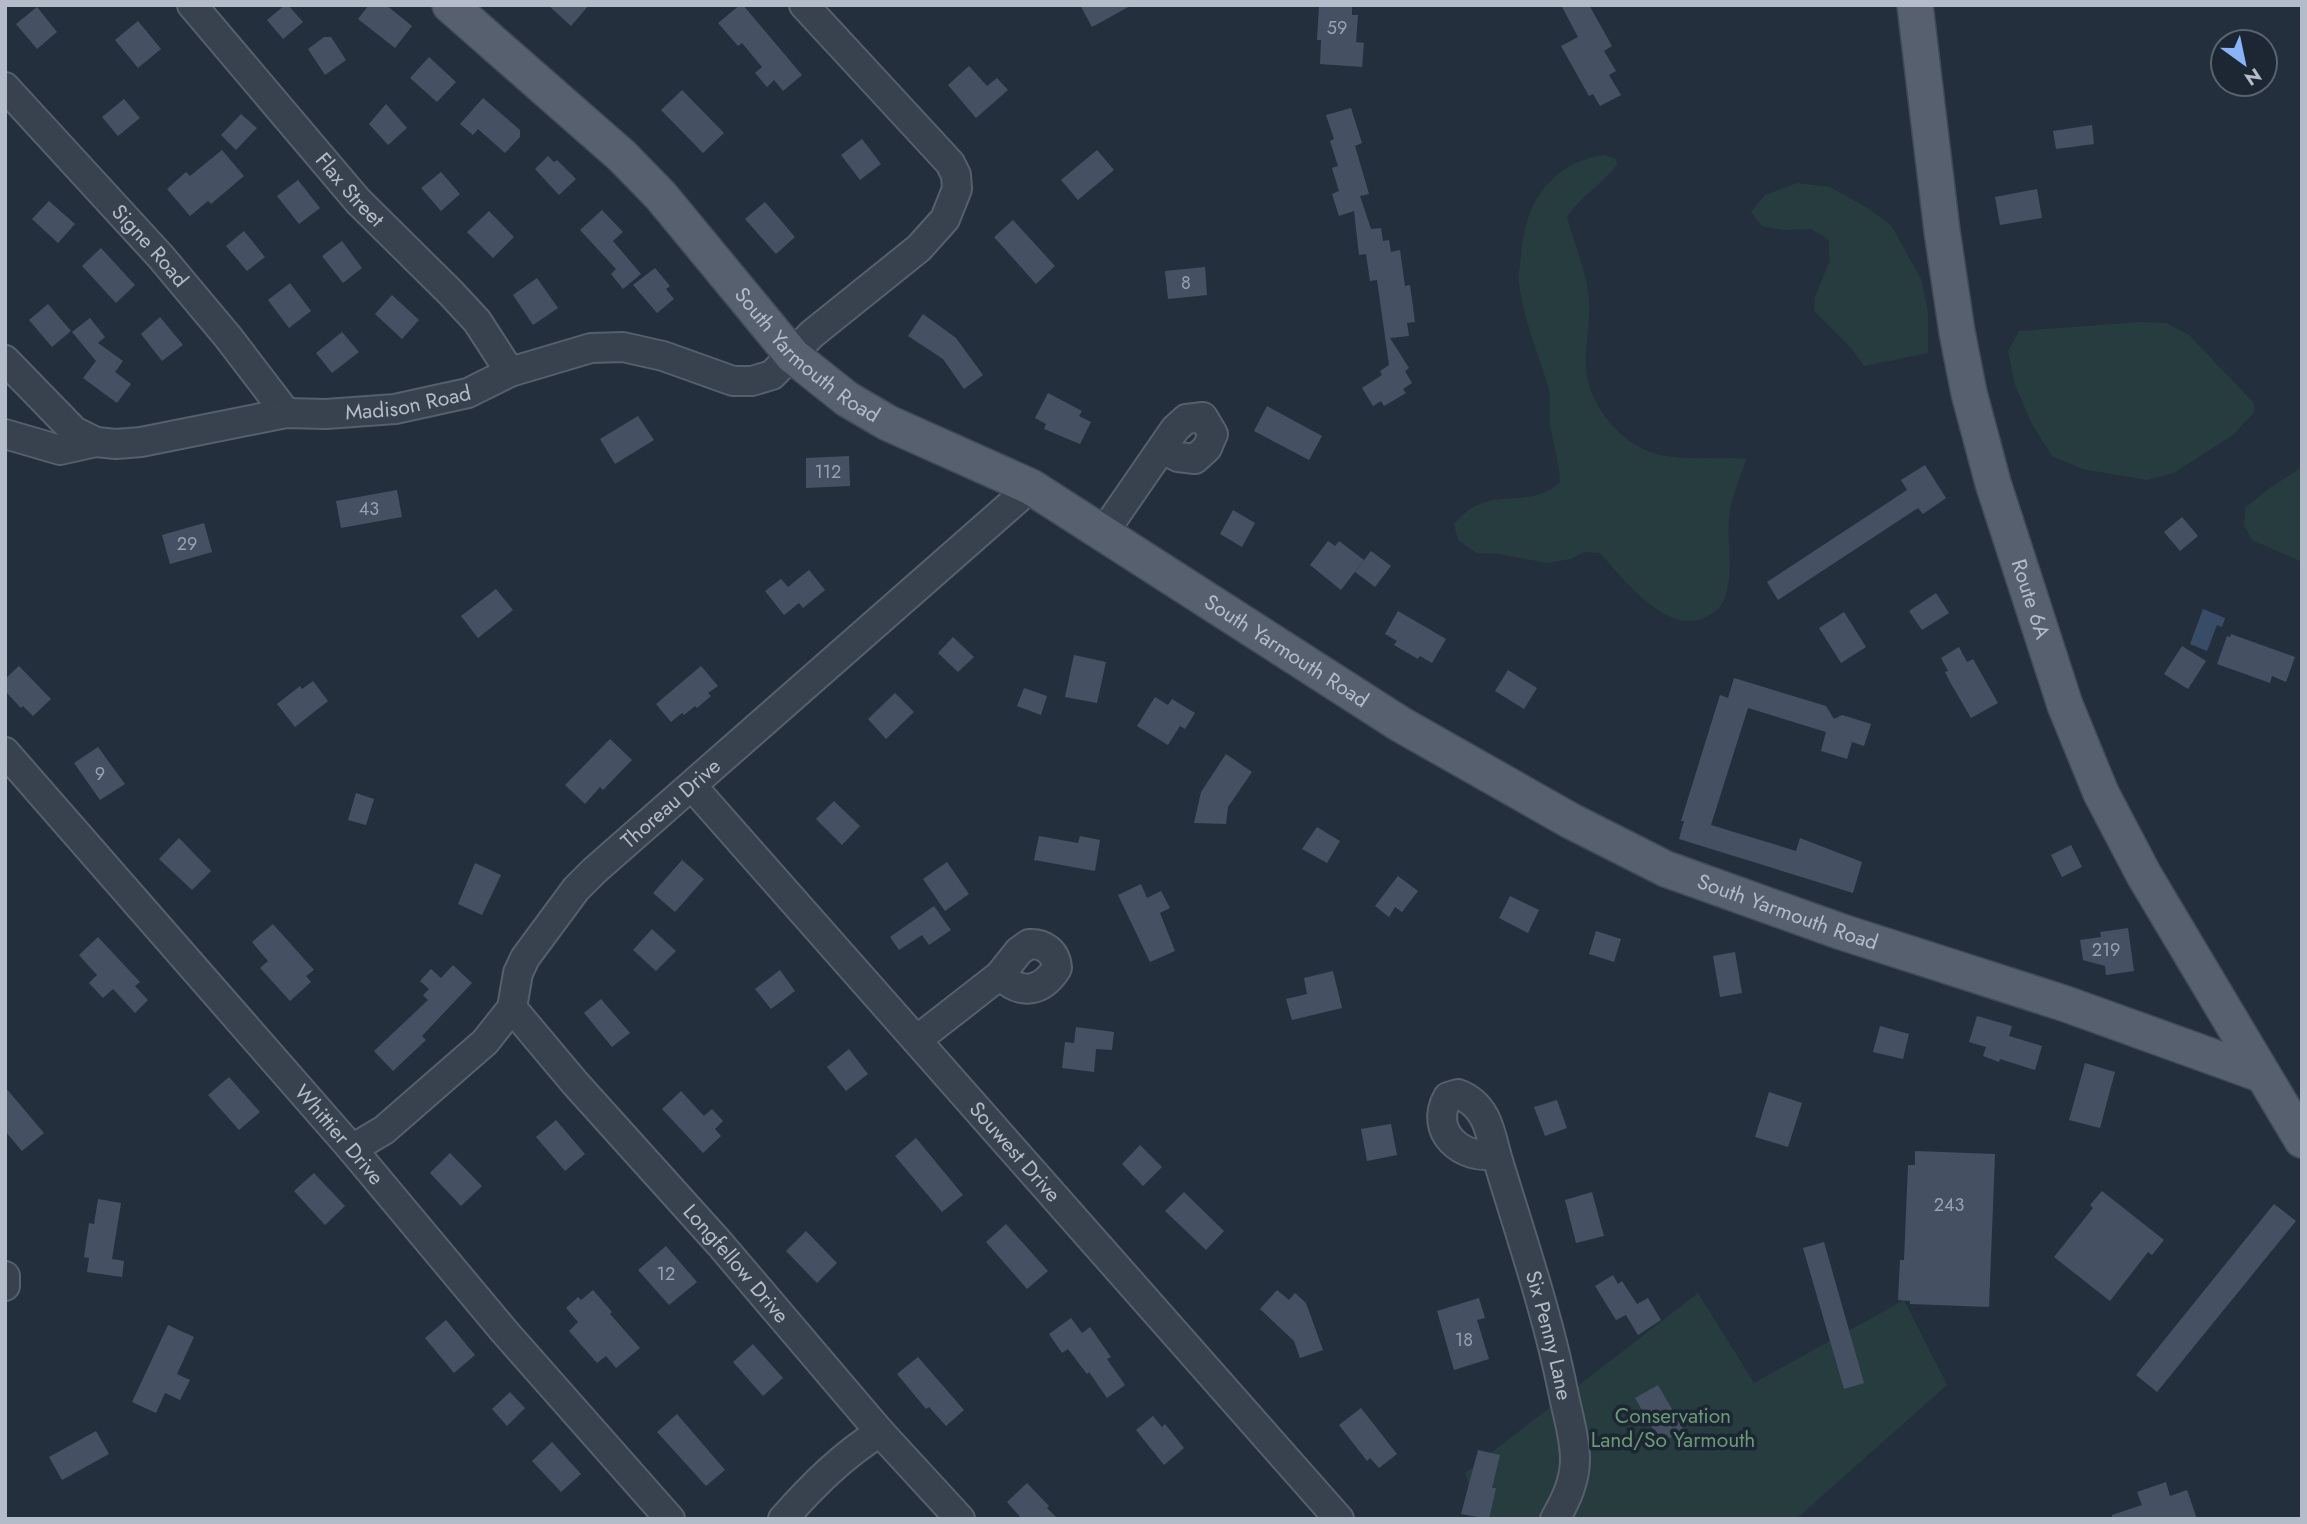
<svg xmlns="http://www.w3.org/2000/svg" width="2307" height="1524" font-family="Jost,sans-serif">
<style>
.green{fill:#263c3f}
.water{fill:#394c67}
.building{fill:#455162}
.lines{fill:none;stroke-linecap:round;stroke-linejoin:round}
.minor-casing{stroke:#565f6c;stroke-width:32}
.major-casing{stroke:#414a57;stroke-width:38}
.minor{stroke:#38414e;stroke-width:28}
.major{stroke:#56606e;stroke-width:35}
.labels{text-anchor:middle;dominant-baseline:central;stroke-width:7;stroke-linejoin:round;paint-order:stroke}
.number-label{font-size:18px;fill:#98a1af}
.street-label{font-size:21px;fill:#b4bcc9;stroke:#1d2633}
.park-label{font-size:21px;fill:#6b9a76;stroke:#1d2633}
</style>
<rect width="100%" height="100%" fill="#242f3e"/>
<!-- green -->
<g class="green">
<path d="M1605 155 1616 159 1617 165C1602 185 1580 196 1567 217 1574 244 1587 272 1589 300 1591 325 1583 351 1587 376 1592 410 1626 448 1660 455 1689 461 1717 456 1746 459 1741 476 1733 494 1730 511 1725 539 1735 569 1725 597 1722 607 1716 611 1708 616 1668 639 1623 578 1600 553L1584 552 1571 559 1547 563 1499 554 1476 553 1458 540 1454 524C1460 518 1468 509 1475 506 1504 491 1535 507 1560 482 1559 460 1553 444 1550 424 1548 412 1552 398 1548 386 1538 352 1523 319 1519 283 1518 275 1520 265 1521 256 1524 205 1550 162 1605 155Z"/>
<path d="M1797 183 1830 187 1866 207 1891 225 1921 279 1928 312V353L1864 366 1851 348 1814 311 1815 297 1830 260 1828 239 1811 229 1783 230 1762 226 1751 212 1765 195Z"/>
<path d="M2141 322 2166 323 2189 335 2253 402 2255 411 2234 434 2174 473 2147 480 2082 469 2052 456 2032 424 2015 385 2008 351 2019 331Z"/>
<path d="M2302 467V562L2252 540 2244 525 2245 508 2268 489Z"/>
<path d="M1698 1293 1754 1383 1904 1300 1947 1385 1796 1519H1479L1465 1473Z"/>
</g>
<!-- water -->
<path class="water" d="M2203 609 2225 618 2222 627 2217 625 2207 651 2190 644Z"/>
<!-- building -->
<g class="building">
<path d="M285 5H288L303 22 283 39 267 20Z"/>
<path d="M369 5H386L412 26 395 48 358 19Z"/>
<path d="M548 5H589L571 26Z"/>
<path d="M740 5H743L802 75 783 91 774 80 767 87 755 73 762 67 742 43 738 46 718 23Z"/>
<path d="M1080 5H1132L1092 27Z"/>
<path d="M1319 5H1352V15H1358L1356 42 1364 43 1362 67 1320 64 1321 40H1317Z"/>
<path d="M1561 5H1589L1612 46 1604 51 1616 71 1609 75 1621 95 1600 106 1593 94 1589 96 1561 46 1578 37Z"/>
<path d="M37 7 57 32 37 49 16 24Z"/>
<path d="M138 21 161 49 138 68 115 40Z"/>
<path d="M324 37H331L346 60 325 75 308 49Z"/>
<path d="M429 57 456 82 437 102 410 78Z"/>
<path d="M969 66 987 86 997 78 1008 90 976 118 948 85Z"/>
<path d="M682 90 724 133 703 153 661 110Z"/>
<path d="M483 98 520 130V137L505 153 478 129 473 135 460 124Z"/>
<path d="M124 99 140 118 118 136 102 117Z"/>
<path d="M386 104 407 128 388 145 369 124Z"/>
<path d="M1351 108 1362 143 1355 146 1369 194 1360 196 1371 229 1381 228 1383 241 1389 240 1391 252 1400 250 1405 286 1410 285 1415 322 1407 323 1409 336 1390 338 1409 368 1405 371 1412 383 1403 389 1406 393 1384 406 1381 401 1373 406 1362 388 1382 375 1380 371 1389 365 1377 280 1370 281 1366 254 1359 255 1354 211 1339 216 1332 194 1339 191 1332 168 1338 166 1330 141 1334 139 1326 115Z"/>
<path d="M241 114 257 128 236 150 221 135Z"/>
<path d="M2092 125 2094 144 2056 149 2053 131Z"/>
<path d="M862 139 881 164 860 180 841 155Z"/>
<path d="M222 150 244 176 211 204 208 201 190 216 167 189 186 172 190 176Z"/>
<path d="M1097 150 1114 170 1078 200 1061 180Z"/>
<path d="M548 156 554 162 557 160 576 179 559 195 535 169Z"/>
<path d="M441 172 460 194 441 211 421 188Z"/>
<path d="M298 180 320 208 299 224 277 196Z"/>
<path d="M2037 189 2042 218 2000 225 1995 197Z"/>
<path d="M49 201 75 224 58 243 32 219Z"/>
<path d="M765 202 795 237 776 254 745 219Z"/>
<path d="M602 210 623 232 613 241 641 274 623 289 611 274 616 269 580 230Z"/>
<path d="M489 211 514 237 493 258 467 232Z"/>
<path d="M1013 220 1055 266 1036 284 994 237Z"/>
<path d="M244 231 265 257 247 271 226 246Z"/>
<path d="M342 241 362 268 343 283 322 256Z"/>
<path d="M101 248 135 285 116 303 82 266Z"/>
<path d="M1205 267 1207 295 1168 299 1165 271Z"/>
<path d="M655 268 670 286 666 289 674 299 657 313 633 285Z"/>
<path d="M537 278 558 308 533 325 513 295Z"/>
<path d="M290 283 311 311 289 328 268 300Z"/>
<path d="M392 295 419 320 402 339 375 314Z"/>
<path d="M48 304 71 331 52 347 29 320Z"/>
<path d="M923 314 956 338 983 375 964 389 943 359 908 336Z"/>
<path d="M160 317 183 345 162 361 141 334Z"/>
<path d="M90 318 105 337 98 343 123 361 115 372 131 384 117 403 83 378 96 361 72 332Z"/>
<path d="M342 332 359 352 332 373 316 353Z"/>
<path d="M1048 393 1082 411 1079 416 1091 422 1080 444 1044 429 1046 424 1035 418Z"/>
<path d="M1267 406 1322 436 1309 460 1254 431Z"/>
<path d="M638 416 654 440 615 464 600 439Z"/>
<path d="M849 456 850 486 806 488V458Z"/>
<path d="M1925 465 1946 498 1923 514 1918 508 1778 600 1767 582 1907 490 1901 480Z"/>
<path d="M397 490 402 517 341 528 336 501Z"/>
<path d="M1233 510 1255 523 1242 547 1220 534Z"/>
<path d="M2182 517 2198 536 2180 551 2164 532Z"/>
<path d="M204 523 212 552 170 564 162 535Z"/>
<path d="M1328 541 1335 546 1339 541 1364 560 1341 590 1310 565Z"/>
<path d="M1371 551 1391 566 1375 587 1355 572Z"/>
<path d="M809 570 825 590 803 608 799 603 784 615 765 591 781 579 788 587Z"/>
<path d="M496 589 513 610 478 638 461 616Z"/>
<path d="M1936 593 1949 613 1922 630 1909 611Z"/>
<path d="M1398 611 1446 639 1432 663 1420 656 1418 659 1394 645 1397 641 1385 634Z"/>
<path d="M1844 612 1866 647 1841 663 1819 628Z"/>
<path d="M2231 634 2295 657 2286 682 2272 676 2270 683 2217 664 2227 636 2230 637Z"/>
<path d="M953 637 974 657 958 672 938 653Z"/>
<path d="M2182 646 2206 661 2188 689 2164 674Z"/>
<path d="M1959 647 1967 662 1973 659 1998 703 1971 718 1950 682 1945 672 1948 671 1941 658Z"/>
<path d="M1074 655 1106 662 1097 703 1065 697Z"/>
<path d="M19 666 51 699 33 716 23 706 21 708 5 691V679Z"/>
<path d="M701 666 718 686 708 693 711 696 697 708 695 706 684 715 682 713 671 722 656 704Z"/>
<path d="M1508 670 1537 688 1524 709 1495 691Z"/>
<path d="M1734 678 1826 706 1834 719 1842 715 1871 724 1864 746 1852 742 1847 759 1821 751 1826 732 1748 708 1711 825 1796 851 1800 838 1862 862 1853 893 1679 839 1684 821H1681L1720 695 1728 698Z"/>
<path d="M313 681 328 701 295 727 277 704 300 686 302 689Z"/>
<path d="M1024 688 1047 696 1041 715 1017 706Z"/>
<path d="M895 693 914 712 886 739 868 719Z"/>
<path d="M1155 697 1168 705 1172 699 1195 713 1185 729 1180 726 1168 745 1137 726Z"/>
<path d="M610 739 632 760 603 790 600 787 585 804 565 785Z"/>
<path d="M98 747 125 784 100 800 74 763Z"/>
<path d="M1226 754 1252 772 1228 807 1226 824 1194 823 1201 792Z"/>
<path d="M356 793 374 799 366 825 348 820Z"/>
<path d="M834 801 860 826 842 845 816 819Z"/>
<path d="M1317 827 1340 841 1327 863 1302 849Z"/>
<path d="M1039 836 1078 843 1080 836 1100 840 1095 871 1034 860Z"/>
<path d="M179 838 211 871 192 890 159 859Z"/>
<path d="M2071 845 2082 867 2062 877 2051 855Z"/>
<path d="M682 860 704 879 675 912 653 893Z"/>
<path d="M947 862 969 894 945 911 923 879Z"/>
<path d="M475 863 501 875 482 915 458 904Z"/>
<path d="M1398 876 1418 891 1402 912 1395 907 1389 917 1375 906Z"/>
<path d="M1141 884 1147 898 1161 891 1170 908 1160 913 1175 951 1150 962 1118 895Z"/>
<path d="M1510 896 1539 910 1528 933 1499 918Z"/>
<path d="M934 906 951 930 929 945 922 935 899 950 890 937Z"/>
<path d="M273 924 314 970 306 976 311 982 290 1001 260 968 268 961 252 942Z"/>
<path d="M2128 928 2134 971 2106 975 2105 966 2083 960 2080 940 2101 937 2100 932Z"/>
<path d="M652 929 676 951 656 971 633 950Z"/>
<path d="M1596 931 1621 939 1614 962 1589 954Z"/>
<path d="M98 937 140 982 135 986 148 1000 135 1013 113 989 103 998 89 983 97 975 79 955Z"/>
<path d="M1735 952 1742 993 1720 997 1713 956Z"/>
<path d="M453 965 472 983 422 1036 426 1040 393 1071 374 1051 428 1000 423 995 429 989 420 981 431 969 441 978Z"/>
<path d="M780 970 795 991 771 1009 755 989Z"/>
<path d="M1333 971 1342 1008 1292 1020 1286 999 1307 994 1304 978Z"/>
<path d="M601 999 630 1033 612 1047 584 1013Z"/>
<path d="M1977 1016 2012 1026 2009 1036 2042 1046 2035 1070 2000 1059 1999 1062 1983 1056 1986 1047 1969 1042Z"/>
<path d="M1880 1026 1909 1034 1903 1059 1873 1052Z"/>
<path d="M1076 1027 1114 1032 1112 1050 1096 1049 1094 1072 1062 1068 1065 1042 1074 1043Z"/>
<path d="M849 1049 868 1074 846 1091 827 1067Z"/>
<path d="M2085 1063 2115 1072 2100 1128 2069 1120Z"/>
<path d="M229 1077 260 1112 239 1130 208 1095Z"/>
<path d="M5 1087 44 1133 22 1151 5 1131Z"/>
<path d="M681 1091 704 1116 712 1109 723 1121 715 1129 721 1136 703 1153 662 1109Z"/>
<path d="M1769 1092 1802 1103 1788 1147 1755 1137Z"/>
<path d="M1557 1100 1567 1128 1545 1136 1534 1107Z"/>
<path d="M556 1120 585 1154 565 1171 536 1137Z"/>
<path d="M1391 1124 1397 1155 1367 1161 1361 1129Z"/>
<path d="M916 1138 963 1195 942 1212 895 1156Z"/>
<path d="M1140 1145 1162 1167 1143 1186 1122 1164Z"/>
<path d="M1915 1151 1995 1154 1989 1307 1910 1304V1301L1898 1300 1900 1260H1904L1908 1165H1915Z"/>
<path d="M450 1153 482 1186 461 1206 430 1173Z"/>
<path d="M314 1173 345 1206 325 1225 294 1191Z"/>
<path d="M2102 1191 2164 1240 2152 1255 2148 1252 2110 1301 2054 1257 2093 1208 2090 1205Z"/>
<path d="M1184 1192 1224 1231 1206 1250 1165 1211Z"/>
<path d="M1592 1192 1604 1236 1576 1243 1565 1200Z"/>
<path d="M98 1199 121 1203 112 1259 124 1261 122 1277 87 1272 89 1258 84 1257 89 1223 94 1224Z"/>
<path d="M2274 1204 2296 1221 2157 1392 2136 1375Z"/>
<path d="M1006 1224 1048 1271 1027 1289 986 1242Z"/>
<path d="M806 1231 837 1263 817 1283 786 1251Z"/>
<path d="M1824 1242 1864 1383 1844 1389 1803 1248Z"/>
<path d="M666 1246 697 1282 669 1305 638 1270Z"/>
<path d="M1613 1275 1618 1284 1622 1281 1637 1304 1648 1298 1661 1320 1638 1335 1626 1315 1616 1320 1595 1286Z"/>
<path d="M593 1290 612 1312 610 1314 640 1348 616 1368 606 1356 597 1363 569 1331 578 1322 566 1308 578 1297 581 1300Z"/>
<path d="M1277 1290 1289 1300 1295 1293 1306 1303 1323 1350 1300 1358 1294 1341 1260 1309Z"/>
<path d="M1479 1298 1485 1318 1477 1320 1489 1359 1454 1370 1437 1311Z"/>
<path d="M1071 1318 1082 1333 1090 1327 1111 1357 1107 1359 1125 1385 1107 1398 1089 1372 1087 1374 1068 1349 1062 1353 1049 1334Z"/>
<path d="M446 1320 475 1355 454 1373 425 1338Z"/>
<path d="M168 1325 194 1337 177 1374 190 1380 180 1400 165 1393 156 1413 132 1402Z"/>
<path d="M753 1344 783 1378 763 1396 733 1362Z"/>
<path d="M918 1357 964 1410 946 1426 929 1407 926 1409 897 1374Z"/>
<path d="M1658 1385 1684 1430 1661 1443 1635 1398Z"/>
<path d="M510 1392 525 1408 507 1426 492 1409Z"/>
<path d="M1361 1408 1397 1454 1379 1468 1370 1458 1367 1461 1339 1425Z"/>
<path d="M677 1414 725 1470 706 1486 657 1432Z"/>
<path d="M1153 1416 1162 1427 1165 1424 1184 1448 1164 1465 1136 1430Z"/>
<path d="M96 1431 109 1454 62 1480 49 1457Z"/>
<path d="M552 1442 581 1474 561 1492 532 1461Z"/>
<path d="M1478 1450 1500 1455 1492 1488H1496L1489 1519 1461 1514Z"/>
<path d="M2166 1482 2170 1496 2187 1490 2197 1519H2112V1515L2142 1505 2137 1492Z"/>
<path d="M1027 1483 1049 1506 1047 1508 1058 1519H1022L1007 1502Z"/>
</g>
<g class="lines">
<defs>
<g id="minor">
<path id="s1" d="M192 5 358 201 450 292 477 321 510 372"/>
<path id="s2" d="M5 87 161 257 228 337 286 413"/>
<path d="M5 360 74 431 96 442"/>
<path id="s3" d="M5 434 60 450 96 442 116 444 141 442 286 413 326 414 395 409 468 393 510 372 591 348 623 347 663 356 733 381H752L772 375 812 334 919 248 945 219 957 189 956 175 950 163 804 5"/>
<path d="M1104 532 1175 429 1186 419 1203 417 1213 434 1207 448 1195 459 1178 457 1162 449"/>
<path id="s4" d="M5 752 352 1149 504 1331 670 1519"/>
<path id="s5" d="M692 786 1339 1519"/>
<path d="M1029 944C1044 943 1056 952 1057 968 1042 992 1021 996 1000 975L1019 951Z"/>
<path id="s6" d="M512 1008 575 1083 720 1244 880 1432 960 1519"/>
<path d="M918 1039 1000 975"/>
<path d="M1458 1094C1485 1104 1490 1129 1496 1154 1463 1161 1428 1132 1448 1097Z"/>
<path id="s7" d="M352 1149 384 1130 485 1042 512 1008 518 973 525 958 576 889 594 871 1031 487"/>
<path id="s8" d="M1496 1154C1520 1234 1548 1314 1564 1396 1568 1416 1575 1438 1575 1459 1575 1481 1566 1500 1555 1519"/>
<path d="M5 1276V1286"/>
<path d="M783 1519C813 1485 842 1456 880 1432"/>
</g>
<g id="major">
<path id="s9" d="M450 5 622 156 661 196 793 356 847 399 888 423 1031 487 1400 724 1571 821 1666 869 1842 932 2066 1004 2263 1075"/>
<path id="s10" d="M1915 5 1942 231 1957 332 1969 393 1993 483 2065 705 2101 793 2144 875 2302 1140"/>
</g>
</defs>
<!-- minor casing -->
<use href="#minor" class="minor-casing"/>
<!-- major casing -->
<use href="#major" class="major-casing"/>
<!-- minor -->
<use href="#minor" class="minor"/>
<!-- major -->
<use href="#major" class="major"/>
</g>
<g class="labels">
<!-- number labels -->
<g class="number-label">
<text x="1337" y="28">59</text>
<text x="1186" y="283">8</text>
<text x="828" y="472">112</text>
<text x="369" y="509">43</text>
<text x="187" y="544">29</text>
<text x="100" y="774">9</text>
<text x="2106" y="950">219</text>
<text x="1949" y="1205">243</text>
<text x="666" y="1274">12</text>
<text x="1464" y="1340">18</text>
</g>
<!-- street labels -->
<g class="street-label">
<text stroke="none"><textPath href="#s1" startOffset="243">Flax Street</textPath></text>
<text stroke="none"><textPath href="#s2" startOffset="215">Signe Road</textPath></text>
<text stroke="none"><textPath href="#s9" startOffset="502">South Yarmouth Road</textPath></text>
<text stroke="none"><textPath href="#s3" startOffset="410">Madison Road</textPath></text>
<text stroke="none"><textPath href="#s10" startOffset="607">Route 6A</textPath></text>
<text stroke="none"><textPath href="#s9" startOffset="1069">South Yarmouth Road</textPath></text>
<text stroke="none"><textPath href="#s7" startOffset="480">Thoreau Drive</textPath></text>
<text stroke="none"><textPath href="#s9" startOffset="1636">South Yarmouth Road</textPath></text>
<text stroke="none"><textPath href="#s4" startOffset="508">Whittier Drive</textPath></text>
<text stroke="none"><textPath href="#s5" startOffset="488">Souwest Drive</textPath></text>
<text stroke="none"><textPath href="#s6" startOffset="340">Longfellow Drive</textPath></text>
<text stroke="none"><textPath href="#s8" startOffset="189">Six Penny Lane</textPath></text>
</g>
<!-- park labels -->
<g class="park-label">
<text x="1673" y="1416">Conservation<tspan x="1673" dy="24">Land/So Yarmouth</tspan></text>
</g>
</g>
<!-- border -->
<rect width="2307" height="1524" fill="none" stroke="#b4bcc9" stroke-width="14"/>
<!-- north arrow -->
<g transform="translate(2244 63) rotate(147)"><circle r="33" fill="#1d2633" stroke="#59626f" stroke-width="2"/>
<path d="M0-5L12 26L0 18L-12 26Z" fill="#8ab4f8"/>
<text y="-10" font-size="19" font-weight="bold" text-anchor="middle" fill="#b4bcc9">N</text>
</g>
</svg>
